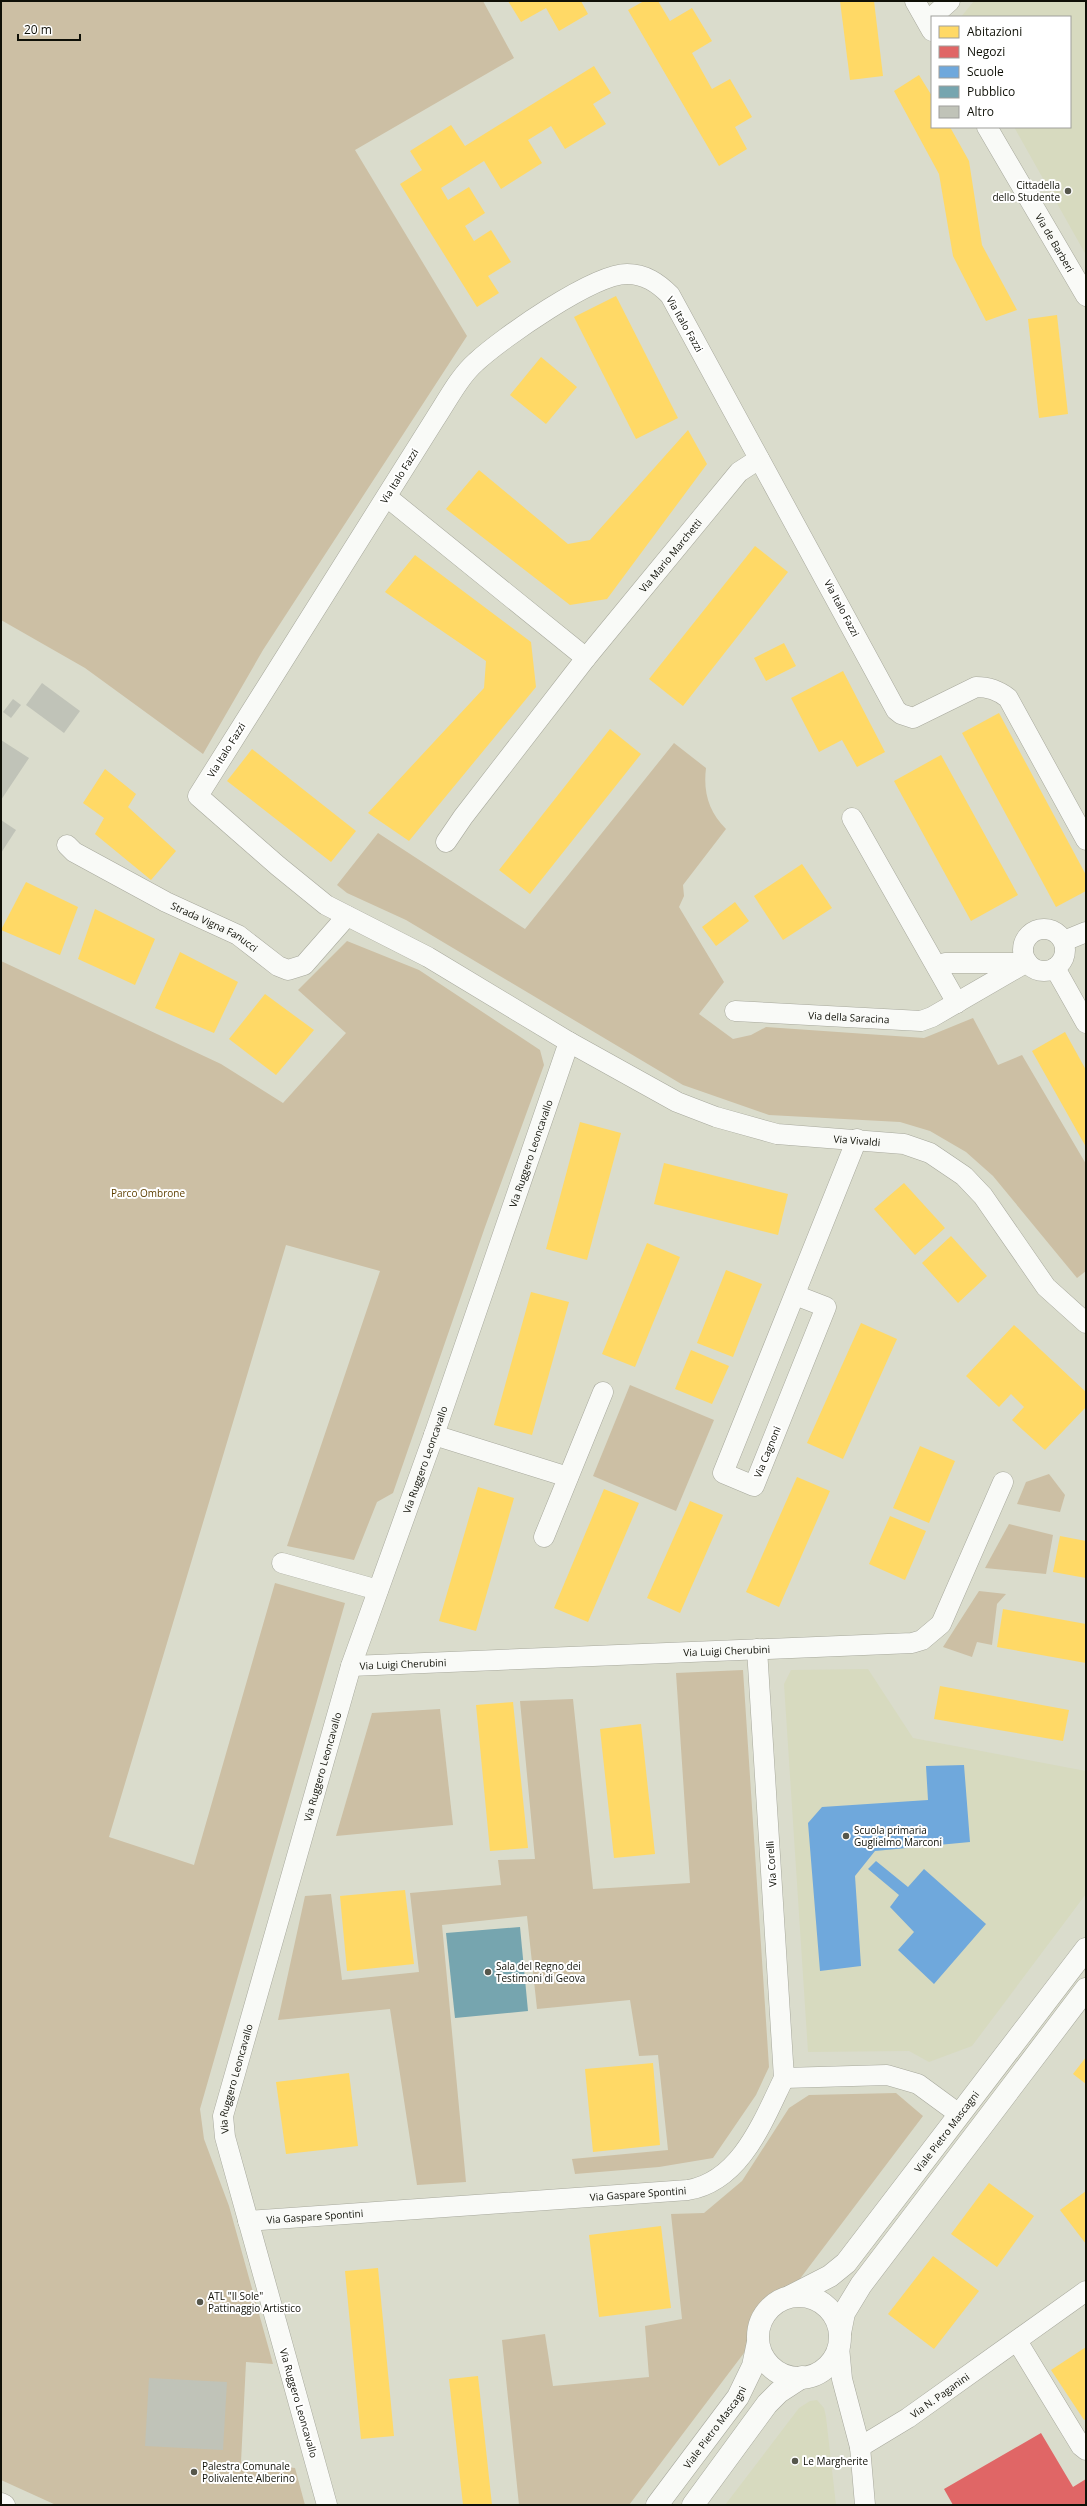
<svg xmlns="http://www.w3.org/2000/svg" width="1087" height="2506" font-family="'Open Sans',sans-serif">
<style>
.built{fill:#d7dabf}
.green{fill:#ccbfa4}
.homes{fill:#ffd966}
.shops{fill:#e06666}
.schools{fill:#6fa8dc}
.public{fill:#76a5af}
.building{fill:#c0c3b8}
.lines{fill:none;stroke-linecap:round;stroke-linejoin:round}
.minor-casing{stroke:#a7a89c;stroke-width:21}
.major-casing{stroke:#a7a89c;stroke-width:23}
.minor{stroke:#f9faf7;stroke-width:20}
.major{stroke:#f9faf7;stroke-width:22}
.poi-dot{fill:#56574c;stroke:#fff;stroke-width:1.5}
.labels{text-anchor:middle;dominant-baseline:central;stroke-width:4;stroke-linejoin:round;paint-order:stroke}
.poi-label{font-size:10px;fill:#0f1007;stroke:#fff;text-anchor:start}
.street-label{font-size:10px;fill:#0f1007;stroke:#fff}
.park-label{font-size:10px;fill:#5e3f00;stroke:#fff}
</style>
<rect width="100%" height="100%" fill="#dadccc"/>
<!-- built -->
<g class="built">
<path d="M974 1H1086V255L1014 127H1070V17H961Z"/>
<path d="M868 1669 913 1738 1086 1771V1894L972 2046 929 2062 909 2051 808 2052 784 1684 791 1670Z"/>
<path d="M817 2400 824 2408 826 2417 836 2505H725L799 2408 810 2401Z"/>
</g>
<!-- green -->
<g class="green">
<path d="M1 1H483L514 58 355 150 467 336 263 650 203 754 85 668 1 620Z"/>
<path d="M674 743 706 768C703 793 709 812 726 829L683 885 684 896 679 907 724 982 699 1014 733 1039 751 1035 766 1027 924 1038 973 1018 998 1065 1022 1055 1086 1164V1271L1077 1278 993 1176 966 1152 930 1131 900 1122 769 1115 683 1085 406 920 347 893 337 885 378 833 525 929Z"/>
<path d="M347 941 419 970 540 1050 544 1065 485 1227 393 1493 377 1502 354 1560 287 1546 380 1271 286 1245 109 1837 194 1865 275 1583 345 1603 200 2109 204 2139 229 2206 273 2364 246 2362 241 2462 295 2468 305 2505H56L1 2480V961L221 1064 283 1103 346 1033 298 990Z"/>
<path d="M630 1385 714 1420 676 1511 593 1476Z"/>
<path d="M1049 1474 1065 1495 1060 1512 1017 1504 1026 1482Z"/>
<path d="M1009 1524 1053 1535 1046 1574 985 1568Z"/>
<path d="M979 1591 1006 1594 997 1604 992 1645 977 1642 972 1657 943 1647Z"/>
<path d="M743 1670 769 2067 756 2095 713 2158 659 2167 575 2174 572 2159 668 2150 658 2055 639 2056 630 2000 537 2009 527 1916 442 1925 466 2182 417 2185 390 2009 278 2020 305 1896 331 1894 342 1980 419 1972 410 1893 501 1885 498 1860 535 1859 520 1701 573 1699 593 1889 690 1883 676 1673Z"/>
<path d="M440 1709 453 1825 336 1836 372 1713Z"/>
<path d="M896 2093 923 2116 629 2505H519L502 2340 545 2334 553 2386 649 2377 645 2326 682 2319 671 2214 704 2213 742 2181 789 2108 809 2095Z"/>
</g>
<!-- homes -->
<g class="homes">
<path d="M508 1H581L588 14 559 31 546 8 521 22Z"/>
<path d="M644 1H658L670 21 692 8 712 41 692 53 712 89 730 79 752 117 735 127 747 149 719 166 628 10Z"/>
<path d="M840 1H874L883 76 850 80Z"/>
<path d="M594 66 611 93 593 104 606 124 565 149 551 126 528 140 542 163 501 189 484 161 441 188 448 200 469 187 485 213 465 226 474 241 491 230 511 262 488 276 499 293 477 307 400 184 422 170 410 151 451 125 465 146Z"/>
<path d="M919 75 932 96V127H950L969 161 982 245 1017 310 986 321 953 256 939 174 894 91Z"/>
<path d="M616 296 678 418 636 439 574 317Z"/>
<path d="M1057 315 1068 414 1039 418 1028 319Z"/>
<path d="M541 357 577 387 546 424 510 395Z"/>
<path d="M688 430 707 464 607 599 570 605 446 509 479 470 568 544 590 540Z"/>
<path d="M755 546 788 572 683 706 649 679Z"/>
<path d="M415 555 531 642 536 687 409 841 368 813 484 688 486 661 385 592Z"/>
<path d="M784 643 796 666 766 681 754 658Z"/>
<path d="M843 671 885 752 857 767 842 740 819 752 791 698Z"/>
<path d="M999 713 1086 875V891L1056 907 962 733Z"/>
<path d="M610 729 641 754 530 894 499 870Z"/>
<path d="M252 749 356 831 331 862 227 781Z"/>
<path d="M941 755 1018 895 971 921 894 781Z"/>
<path d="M105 769 136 794 128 807 176 851 151 880 95 834 104 818 83 803Z"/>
<path d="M802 864 832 908 783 940 754 896Z"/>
<path d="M26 882 78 907 60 955 1 930Z"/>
<path d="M735 902 749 921 716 946 702 927Z"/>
<path d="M95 909 155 939 135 985 78 959Z"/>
<path d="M180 952 238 982 214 1033 155 1008Z"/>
<path d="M265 994 314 1030 276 1075 229 1039Z"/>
<path d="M1065 1032 1086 1070V1147L1032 1051Z"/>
<path d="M580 1122 621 1133 587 1260 546 1249Z"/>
<path d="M664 1163 788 1194 778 1235 654 1204Z"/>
<path d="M904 1183 945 1228 915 1255 874 1209Z"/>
<path d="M951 1236 987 1276 958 1303 922 1263Z"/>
<path d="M647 1243 680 1257 635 1367 602 1354Z"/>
<path d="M726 1270 762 1284 733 1357 697 1343Z"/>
<path d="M531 1292 569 1302 532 1435 494 1425Z"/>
<path d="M861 1323 897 1339 843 1459 807 1443Z"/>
<path d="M1014 1325 1086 1392V1407L1045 1450 1012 1420 1024 1407 1011 1394 999 1407 966 1376Z"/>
<path d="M691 1350 729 1366 712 1404 675 1389Z"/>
<path d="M920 1446 955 1461 929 1523 893 1508Z"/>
<path d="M797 1477 830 1491 779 1607 746 1592Z"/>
<path d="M478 1487 514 1498 476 1631 439 1621Z"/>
<path d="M604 1489 639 1503 588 1622 554 1608Z"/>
<path d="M690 1501 723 1515 680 1613 647 1598Z"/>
<path d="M890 1516 926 1531 905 1580 869 1564Z"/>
<path d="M1060 1536 1086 1541V1578L1053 1572Z"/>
<path d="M1003 1609 1086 1624V1663L997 1647Z"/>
<path d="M940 1686 1069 1710 1063 1741 934 1719Z"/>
<path d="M513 1702 528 1848 490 1851 476 1705Z"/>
<path d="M641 1724 655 1854 614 1858 600 1729Z"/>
<path d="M405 1890 414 1964 347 1971 340 1896Z"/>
<path d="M1086 2057V2084L1073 2074Z"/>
<path d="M653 2063 660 2145 593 2152 585 2069Z"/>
<path d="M349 2073 358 2146 286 2154 276 2082Z"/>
<path d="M989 2183 1034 2216 997 2267 951 2234Z"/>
<path d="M1086 2191V2244L1060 2210Z"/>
<path d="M661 2226 671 2308 599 2317 589 2235Z"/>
<path d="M933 2256 979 2291 934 2349 888 2314Z"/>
<path d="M378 2268 394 2436 361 2439 345 2271Z"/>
<path d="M1086 2347V2419L1084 2420 1051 2370Z"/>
<path d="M478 2376 492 2505H463L449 2379Z"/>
</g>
<!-- shops -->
<path class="shops" d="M1041 2433 1073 2487 1086 2479V2505H953L944 2489Z"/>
<!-- schools -->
<g class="schools">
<path d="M964 1765 970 1842 875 1851 855 1876 861 1966 820 1971 808 1823 822 1807 928 1800 926 1766Z"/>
<path d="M876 1861 908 1887 924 1869 986 1924 934 1984 898 1950 914 1932 890 1907 899 1895 868 1869Z"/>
</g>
<!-- public -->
<path class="public" d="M520 1927 528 2011 455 2018 446 1933Z"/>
<!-- building -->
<g class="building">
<path d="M42 683 80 711 64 733 26 705Z"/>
<path d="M13 699 21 705 11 718 3 712Z"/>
<path d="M1 740 29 758 1 800Z"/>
<path d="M1 820 16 830 1 853Z"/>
<path d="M149 2378 227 2382 223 2450 145 2446Z"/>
</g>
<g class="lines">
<defs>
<g id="minor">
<path d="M915 1 932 31"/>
<path d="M932 17 950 1"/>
<path id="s1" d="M987 127 1086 296"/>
<path d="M387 497 586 658"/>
<path d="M852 818 957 1003"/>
<path id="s2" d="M1086 840 1008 698C998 690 989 687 976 687L913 718 901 714 896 710 670 295C658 283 645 274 627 274 593 274 502 338 476 362 459 377 447 401 435 419L198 796 278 866 326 905 428 957 569 1042 677 1102 716 1117 777 1134 904 1144 930 1153 964 1176 983 1196 1046 1287 1086 1323"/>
<path id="s3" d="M446 842 463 817 586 658 739 472 759 459"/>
<path id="s4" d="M67 845 74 852 166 902 238 935 278 966 288 970 304 965 347 916"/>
<circle cx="1044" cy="950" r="21"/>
<path d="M1064 941 1086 932"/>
<path d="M937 966 945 963H1023"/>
<path d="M1055 968 1086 1023"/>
<path id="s5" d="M735 1011 921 1021 932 1017 1027 962"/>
<path d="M795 1295 826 1307 754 1486 723 1473 857 1139"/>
<path d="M434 1435 568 1477"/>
<path d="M544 1537 603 1392"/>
<path d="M282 1563 378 1590"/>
<path id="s6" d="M351 1666 912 1643 922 1640 941 1624 1003 1482"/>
<path d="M784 2078 887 2075 918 2084 959 2114"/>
<path id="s7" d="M248 2221 688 2190C741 2181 763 2121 784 2078L757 1649"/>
<path d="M1017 2341 1081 2446 1086 2450"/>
<path d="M839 2347 842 2379 860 2447 865 2505"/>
<path id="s8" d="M860 2447 908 2418 1086 2291"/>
<path d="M1 2503 5 2505"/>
<path id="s9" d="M327 2505 225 2137 223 2116 351 1666 434 1435 569 1042"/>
</g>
<g id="major">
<path id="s10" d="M791 2296 830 2276 846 2263 1086 1949"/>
<circle cx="799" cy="2337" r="41"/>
<path d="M840 2333 844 2313 861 2285 1086 1989"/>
<path id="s11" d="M657 2505 738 2397 753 2366 758 2342"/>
<path d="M693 2505 767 2404 779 2392 802 2377"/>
</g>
</defs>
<!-- minor casing -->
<use href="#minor" class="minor-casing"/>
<!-- major casing -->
<use href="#major" class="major-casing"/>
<!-- minor -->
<use href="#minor" class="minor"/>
<!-- major -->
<use href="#major" class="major"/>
</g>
<!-- markers -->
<g class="poi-dot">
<circle cx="1068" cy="191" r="4"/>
<circle cx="846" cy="1836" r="4"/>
<circle cx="488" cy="1972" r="4"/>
<circle cx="200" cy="2302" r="4"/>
<circle cx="795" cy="2461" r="4"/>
<circle cx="194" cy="2472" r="4"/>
</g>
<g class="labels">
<!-- poi labels -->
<g class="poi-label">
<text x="1060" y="185" text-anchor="end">Cittadella<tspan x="1060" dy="12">dello Studente</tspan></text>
<text x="854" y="1830">Scuola primaria<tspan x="854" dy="12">Guglielmo Marconi</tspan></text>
<text x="496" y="1966">Sala del Regno dei<tspan x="496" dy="12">Testimoni di Geova</tspan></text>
<text x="208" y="2296">ATL "Il Sole"<tspan x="208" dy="12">Pattinaggio Artistico</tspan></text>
<text x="803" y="2461">Le Margherite</text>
<text x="202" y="2466">Palestra Comunale<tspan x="202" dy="12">Polivalente Alberino</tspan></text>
</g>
<!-- street labels -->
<g class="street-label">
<text stroke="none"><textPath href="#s1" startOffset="134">Via de Barberi</textPath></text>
<text transform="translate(685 324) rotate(60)">Via Italo Fazzi</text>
<text transform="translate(399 476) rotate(-58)">Via Italo Fazzi</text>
<text stroke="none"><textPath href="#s3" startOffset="364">Via Mario Marchetti</textPath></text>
<text transform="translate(842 608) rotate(62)">Via Italo Fazzi</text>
<text transform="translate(226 750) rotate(-58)">Via Italo Fazzi</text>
<text stroke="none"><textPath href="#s4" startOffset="169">Strada Vigna Fanucci</textPath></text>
<text stroke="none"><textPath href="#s5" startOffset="114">Via della Saracina</textPath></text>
<text stroke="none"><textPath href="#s2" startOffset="2256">Via Vivaldi</textPath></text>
<text stroke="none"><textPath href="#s9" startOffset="1414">Via Ruggero Leoncavallo</textPath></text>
<text transform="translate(767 1452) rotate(-68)">Via Cagnoni</text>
<text stroke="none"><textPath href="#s9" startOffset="1090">Via Ruggero Leoncavallo</textPath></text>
<text stroke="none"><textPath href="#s6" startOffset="376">Via Luigi Cherubini</textPath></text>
<text stroke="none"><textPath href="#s6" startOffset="52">Via Luigi Cherubini</textPath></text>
<text stroke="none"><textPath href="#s9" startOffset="766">Via Ruggero Leoncavallo</textPath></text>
<text transform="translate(771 1864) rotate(-94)">Via Corelli</text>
<text stroke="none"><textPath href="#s9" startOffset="442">Via Ruggero Leoncavallo</textPath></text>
<text stroke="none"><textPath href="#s10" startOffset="230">Viale Pietro Mascagni</textPath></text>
<text stroke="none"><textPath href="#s7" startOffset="391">Via Gaspare Spontini</textPath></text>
<text stroke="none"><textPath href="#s7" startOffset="67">Via Gaspare Spontini</textPath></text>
<text stroke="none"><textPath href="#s8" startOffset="95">Via N. Paganini</textPath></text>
<text transform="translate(299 2403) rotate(74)">Via Ruggero Leoncavallo</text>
<text stroke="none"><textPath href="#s11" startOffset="97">Viale Pietro Mascagni</textPath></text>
</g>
<!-- park labels -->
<g class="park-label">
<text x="148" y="1193">Parco Ombrone</text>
</g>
</g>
<!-- border -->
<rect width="1087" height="2506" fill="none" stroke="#0f1007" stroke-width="4"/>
<!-- legend -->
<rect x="931" y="16" width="140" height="112" fill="#ffffff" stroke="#9f9f9c"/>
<rect x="939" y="26" width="20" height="12" fill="#ffd966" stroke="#9f9f9c"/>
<text x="967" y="36" font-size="12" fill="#0f1007">Abitazioni</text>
<rect x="939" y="46" width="20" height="12" fill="#e06666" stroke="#9f9f9c"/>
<text x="967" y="56" font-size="12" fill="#0f1007">Negozi</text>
<rect x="939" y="66" width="20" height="12" fill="#6fa8dc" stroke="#9f9f9c"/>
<text x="967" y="76" font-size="12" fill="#0f1007">Scuole</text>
<rect x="939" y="86" width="20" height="12" fill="#76a5af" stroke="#9f9f9c"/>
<text x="967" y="96" font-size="12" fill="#0f1007">Pubblico</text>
<rect x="939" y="106" width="20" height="12" fill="#c0c3b8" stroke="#9f9f9c"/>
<text x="967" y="116" font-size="12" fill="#0f1007">Altro</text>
<!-- scale -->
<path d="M18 34v6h62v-6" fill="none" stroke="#0f1007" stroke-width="2"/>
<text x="24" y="34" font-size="12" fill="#0f1007" stroke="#ffffff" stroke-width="3" paint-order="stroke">20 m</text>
</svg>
